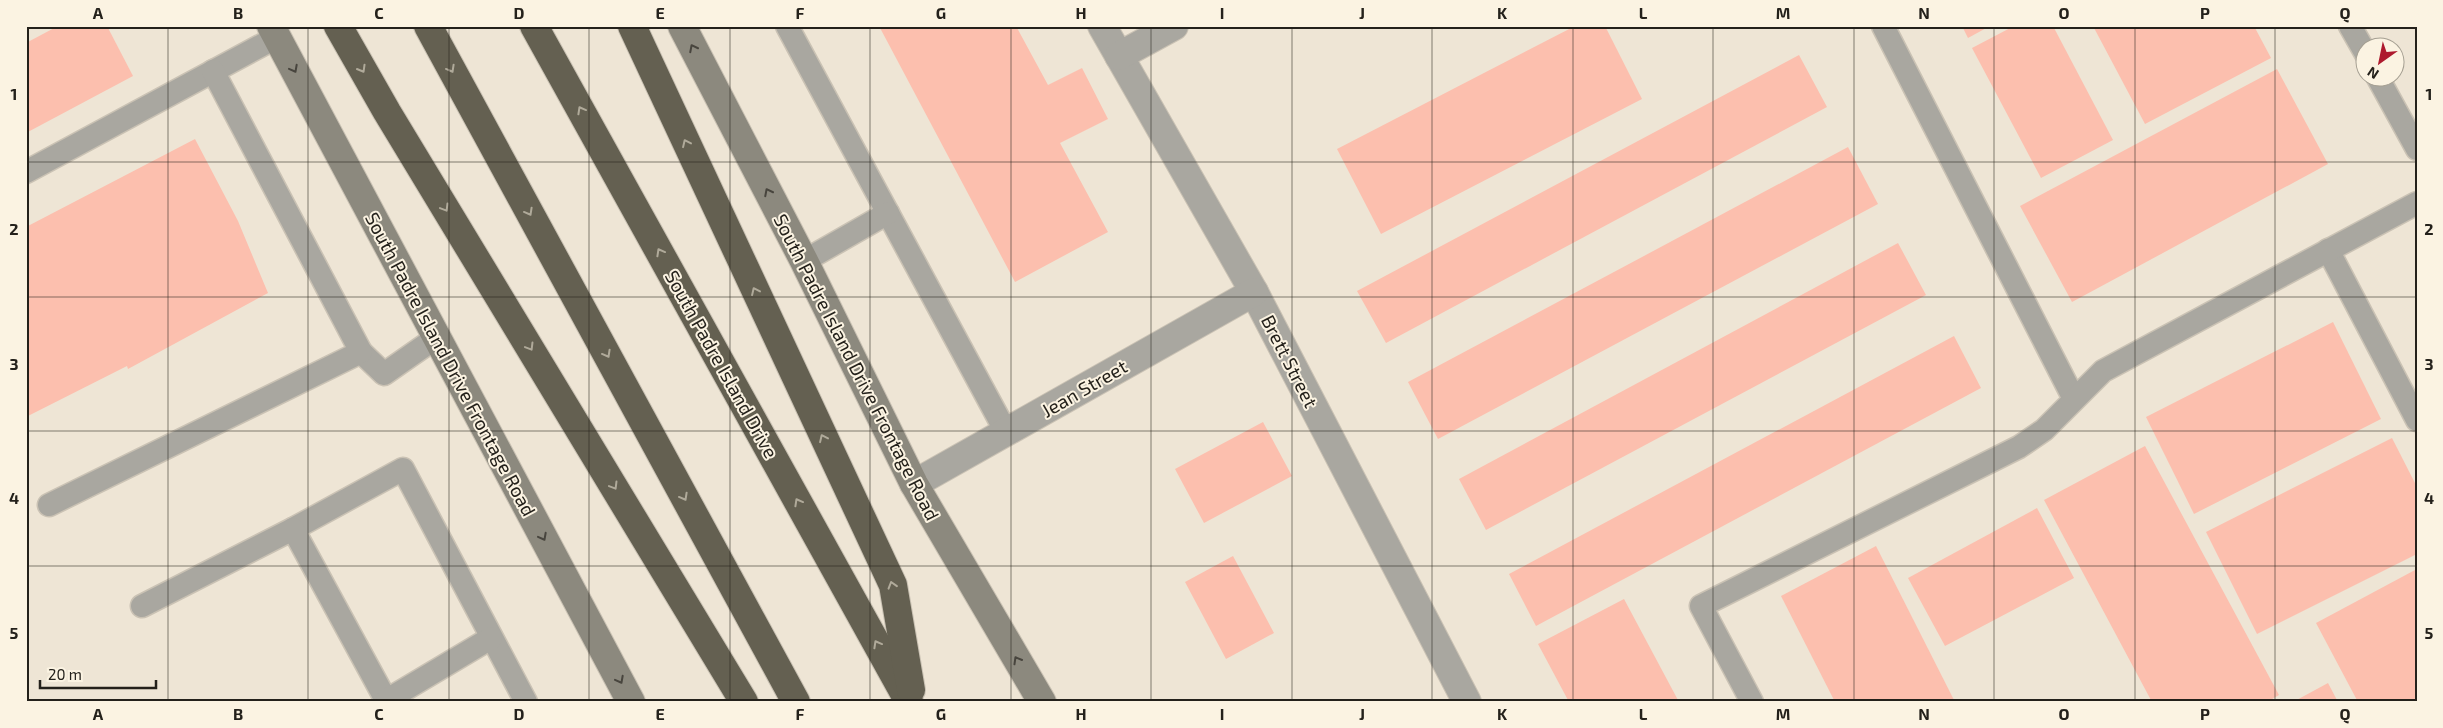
<svg xmlns="http://www.w3.org/2000/svg" width="2443" height="728" font-family="'Exo 2',sans-serif">
<style>
.building{fill:#fcbfae}
.lines{fill:none;stroke-linecap:round;stroke-linejoin:round}
.lane-casing{stroke:#cac2b4;stroke-width:25}
.street-casing{stroke:#cac2b4;stroke-width:30}
.secondary-casing{stroke:#cac2b4;stroke-width:30}
.highway-casing{stroke:#cac2b4;stroke-width:30}
.lane{stroke:#a9a7a0;stroke-width:22}
.street{stroke:#a9a7a0;stroke-width:28}
.secondary{stroke:#8c897e;stroke-width:28}
.highway{stroke:#646051;stroke-width:28}
.oneway{stroke:#48453e}
.oneway2{stroke:#b0aa9a}
.grid{fill:none;stroke:#24211b;stroke-width:1;stroke-opacity:0.55}
.labels{text-anchor:middle;dominant-baseline:central;stroke-width:4;stroke-linejoin:round;paint-order:stroke}
.street-label{font-size:19px;fill:#24211b;stroke:#fbf3e2}
.neatline{fill:none;stroke:#24211b;stroke-width:2}
.grid-label{font-size:16px;text-anchor:middle;font-weight:bold;fill:#24211b}
</style>
<rect width="100%" height="100%" fill="#eee5d5"/>
<!-- building -->
<g class="building">
<path d="M58 26H107L133 76 26 133V43Z"/>
<path d="M879 26H1016L1048 85 1082 68 1108 119 1060 143 1108 232 1015 282Z"/>
<path d="M1575 26H1605L1642 99 1381 234 1337 149Z"/>
<path d="M1962 26H1990L1968 38Z"/>
<path d="M2014 26H2053L2113 140 2041 178 1972 48Z"/>
<path d="M2093 26H2254L2271 58 2145 124Z"/>
<path d="M1799 55 1827 107 1386 343 1357 291Z"/>
<path d="M2277 69 2328 164 2072 302 2020 206Z"/>
<path d="M195 139 238 221 268 293 128 369 127 366 26 417V227Z"/>
<path d="M1848 147 1878 204 1438 439 1408 382Z"/>
<path d="M1898 243 1926 295 1486 530 1459 479Z"/>
<path d="M2333 322 2381 419 2194 514 2146 417Z"/>
<path d="M1954 336 1981 388 1536 626 1509 574Z"/>
<path d="M1263 422 1292 476 1204 523 1175 469Z"/>
<path d="M2392 438 2417 487V554L2257 634 2206 532Z"/>
<path d="M2145 446 2279 695 2267 702H2152L2044 500Z"/>
<path d="M2037 508 2074 578 1945 646 1908 578Z"/>
<path d="M1876 546 1955 702H1835L1781 596Z"/>
<path d="M1233 556 1274 633 1226 659 1185 582Z"/>
<path d="M2415 570 2417 702H2358L2316 623Z"/>
<path d="M1624 599 1679 702H1569L1538 644Z"/>
<path d="M2328 683 2338 702H2293Z"/>
</g>
<g class="lines">
<defs>
<g id="lane">
<path d="M787 26 1006 432"/>
<path d="M1883 26 2074 399"/>
<path d="M2350 26 2366 54"/>
<path d="M2378 78 2417 149"/>
<path d="M26 172 277 37"/>
<path d="M2328 250 2417 420"/>
<path d="M804 261 888 213"/>
<path d="M361 352 384 374 437 337"/>
<path d="M49 505 361 352 213 71"/>
<path d="M293 529 403 469 526 702"/>
<path d="M142 606 293 529 387 702"/>
<path d="M387 700 491 638"/>
<path d="M1752 702 1701 606 2019 447 2044 430 2103 371 2417 203"/>
</g>
<g id="street">
<path d="M1102 26 1254 292 1467 702"/>
<path d="M1119 56 1174 26"/>
<path d="M914 484 1254 292"/>
</g>
<g id="secondary">
<path d="M271 26 631 702"/>
<path d="M682 26 804 261 914 484 1042 702"/>
</g>
<g id="highway">
<path d="M338 26 387 112 744 702"/>
<path d="M428 26 796 702"/>
<path d="M534 26 909 702"/>
<path d="M632 26 893 585 911 690"/>
</g>
</defs>
<!-- lane casing -->
<use href="#lane" class="lane-casing"/>
<!-- street casing -->
<use href="#street" class="street-casing"/>
<!-- secondary casing -->
<use href="#secondary" class="secondary-casing"/>
<!-- highway casing -->
<use href="#highway" class="highway-casing"/>
<!-- lane -->
<use href="#lane" class="lane"/>
<!-- street -->
<use href="#street" class="street"/>
<!-- secondary -->
<use href="#secondary" class="secondary"/>
<!-- highway -->
<use href="#highway" class="highway"/>
</g>
<!-- one-way arrows -->
<defs><path id="oneway-chevron" d="M-2-3.5L2.5 0L-2 3.5" fill="none" stroke-width="1.6" stroke-linecap="round" stroke-linejoin="round" transform="scale(1.25)"/></defs>
<g class="oneway">
<use href="#oneway-chevron" transform="translate(693 48) rotate(-117)"/>
<use href="#oneway-chevron" transform="translate(294 69) rotate(62)"/>
<use href="#oneway-chevron" transform="translate(768 192) rotate(-117)"/>
<use href="#oneway-chevron" transform="translate(543 537) rotate(62)"/>
<use href="#oneway-chevron" transform="translate(1017 660) rotate(-120)"/>
<use href="#oneway-chevron" transform="translate(620 680) rotate(62)"/>
</g>
<g class="oneway2">
<use href="#oneway-chevron" transform="translate(362 69) rotate(60)"/>
<use href="#oneway-chevron" transform="translate(451 69) rotate(61)"/>
<use href="#oneway-chevron" transform="translate(581 110) rotate(-119)"/>
<use href="#oneway-chevron" transform="translate(686 143) rotate(-115)"/>
<use href="#oneway-chevron" transform="translate(445 208) rotate(59)"/>
<use href="#oneway-chevron" transform="translate(529 212) rotate(61)"/>
<use href="#oneway-chevron" transform="translate(660 252) rotate(-119)"/>
<use href="#oneway-chevron" transform="translate(755 291) rotate(-115)"/>
<use href="#oneway-chevron" transform="translate(530 347) rotate(59)"/>
<use href="#oneway-chevron" transform="translate(607 354) rotate(61)"/>
<use href="#oneway-chevron" transform="translate(823 438) rotate(-115)"/>
<use href="#oneway-chevron" transform="translate(614 486) rotate(59)"/>
<use href="#oneway-chevron" transform="translate(684 497) rotate(61)"/>
<use href="#oneway-chevron" transform="translate(798 502) rotate(-119)"/>
<use href="#oneway-chevron" transform="translate(892 585) rotate(-107)"/>
<use href="#oneway-chevron" transform="translate(877 644) rotate(-119)"/>
</g>
<!-- grid -->
<path class="grid" d="M168 26V702M308 26V702M449 26V702M589 26V702M730 26V702M870 26V702M1011 26V702M1151 26V702M1292 26V702M1432 26V702M1573 26V702M1713 26V702M1854 26V702M1994 26V702M2135 26V702M2275 26V702M26 162H2417M26 297H2417M26 431H2417M26 566H2417"/>
<g class="labels">
<!-- street labels -->
<g class="street-label">
<text transform="translate(1290 361) rotate(63)">Brett Street</text>
<text transform="translate(451 364) rotate(62)">South Padre Island Drive Frontage Road</text>
<text transform="translate(722 364) rotate(61)">South Padre Island Drive</text>
<text transform="translate(857 367) rotate(63)">South Padre Island Drive Frontage Road</text>
<text transform="translate(1084 388) rotate(-30)">Jean Street</text>
</g>
</g>
<!-- border -->
<rect width="2443" height="728" fill="none" stroke="#fbf3e2" stroke-width="55"/>
<!-- north arrow -->
<g transform="translate(2380 62) rotate(213)"><circle r="24" fill="#fbf3e2" stroke="#a59f92"/>
<path d="M0-4L9 19L0 12L-9 19Z" fill="#ae1a2e"/>
<text y="-8" font-size="14" font-weight="bold" text-anchor="middle" fill="#24211b">N</text>
</g>
<!-- scale -->
<path d="M40 680v8h116v-8" fill="none" stroke="#24211b" stroke-width="2.5"/>
<text x="48" y="680" font-size="15" fill="#24211b" stroke="#fbf3e2" stroke-width="4" paint-order="stroke">20 m</text>
<rect x="28" y="28" width="2388" height="672" class="neatline"/>
<g class="grid-label">
<text x="98" y="19">A</text>
<text x="238" y="19">B</text>
<text x="379" y="19">C</text>
<text x="519" y="19">D</text>
<text x="660" y="19">E</text>
<text x="800" y="19">F</text>
<text x="941" y="19">G</text>
<text x="1081" y="19">H</text>
<text x="1222" y="19">I</text>
<text x="1362" y="19">J</text>
<text x="1502" y="19">K</text>
<text x="1643" y="19">L</text>
<text x="1783" y="19">M</text>
<text x="1924" y="19">N</text>
<text x="2064" y="19">O</text>
<text x="2205" y="19">P</text>
<text x="2345" y="19">Q</text>
<text x="14" y="100">1</text>
<text x="2429" y="100">1</text>
<text x="14" y="235">2</text>
<text x="2429" y="235">2</text>
<text x="14" y="370">3</text>
<text x="2429" y="370">3</text>
<text x="14" y="504">4</text>
<text x="2429" y="504">4</text>
<text x="14" y="639">5</text>
<text x="2429" y="639">5</text>
<text x="98" y="720">A</text>
<text x="238" y="720">B</text>
<text x="379" y="720">C</text>
<text x="519" y="720">D</text>
<text x="660" y="720">E</text>
<text x="800" y="720">F</text>
<text x="941" y="720">G</text>
<text x="1081" y="720">H</text>
<text x="1222" y="720">I</text>
<text x="1362" y="720">J</text>
<text x="1502" y="720">K</text>
<text x="1643" y="720">L</text>
<text x="1783" y="720">M</text>
<text x="1924" y="720">N</text>
<text x="2064" y="720">O</text>
<text x="2205" y="720">P</text>
<text x="2345" y="720">Q</text>
</g>
</svg>
